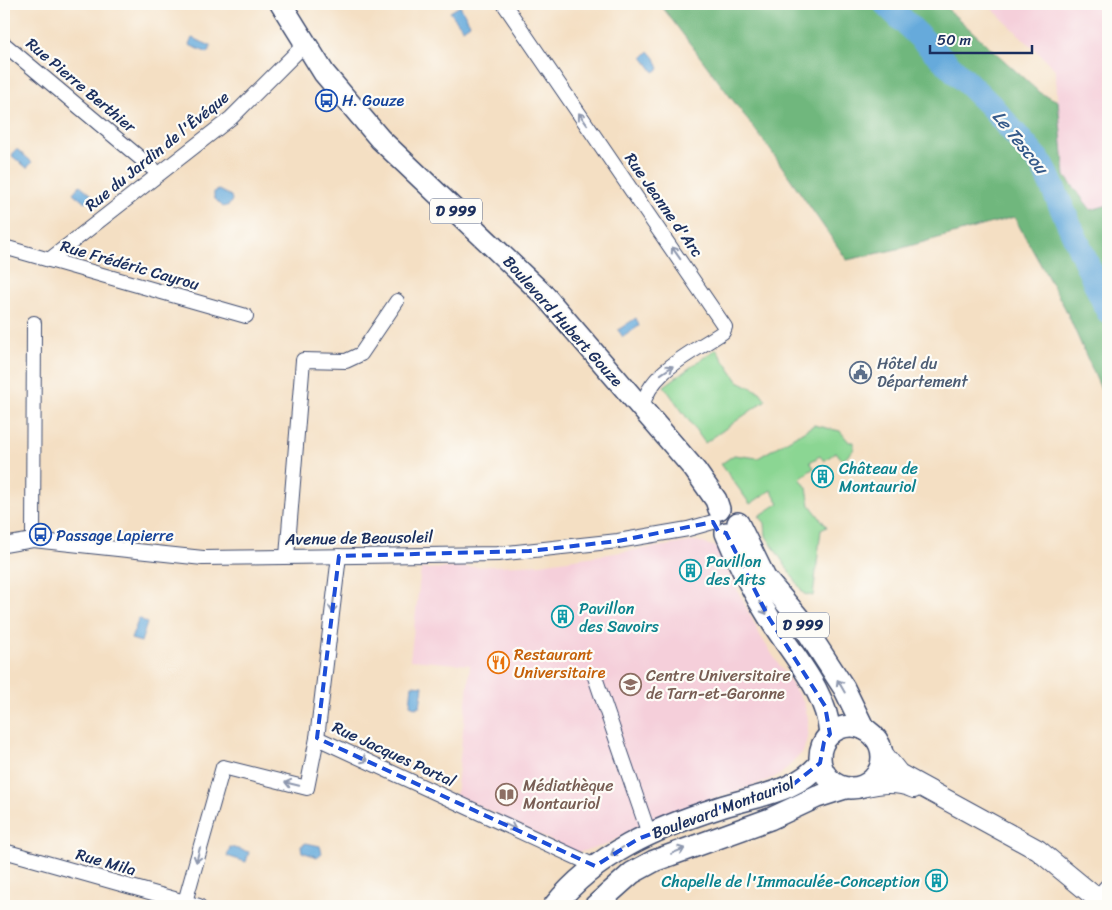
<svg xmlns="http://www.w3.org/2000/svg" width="1112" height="910" font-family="Sriracha,sans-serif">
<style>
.built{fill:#f5cfda}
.green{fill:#8bd693;stroke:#538278}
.forest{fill:#70b77d;stroke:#46736e}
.water{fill:#66aadb;stroke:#406c9c}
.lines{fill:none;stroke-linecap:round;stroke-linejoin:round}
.river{stroke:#66aadb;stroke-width:25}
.street-casing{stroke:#3c496d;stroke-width:16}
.secondary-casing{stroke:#3c496d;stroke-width:22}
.primary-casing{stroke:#3c496d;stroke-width:24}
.street{stroke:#fff;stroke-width:14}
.secondary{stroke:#fff;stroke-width:20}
.primary{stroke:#fff;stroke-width:21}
.oneway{stroke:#8d97ae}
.marked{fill:none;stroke:#1d4ed8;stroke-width:4;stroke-dasharray:10 6;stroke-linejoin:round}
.labels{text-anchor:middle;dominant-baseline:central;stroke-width:4.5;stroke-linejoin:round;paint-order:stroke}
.shield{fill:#fdfcf7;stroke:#5f6c8c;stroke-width:1}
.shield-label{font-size:15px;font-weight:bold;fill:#1b2f5e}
.street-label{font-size:16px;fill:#1b2f5e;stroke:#fdfcf7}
.transit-label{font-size:16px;fill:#164399;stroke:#fdfcf7;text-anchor:start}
.service-label{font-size:16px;fill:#4e5e75;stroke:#fdfcf7;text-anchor:start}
.culture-label{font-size:16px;fill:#0d838f;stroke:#fdfcf7;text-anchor:start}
.food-label{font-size:16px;fill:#c56008;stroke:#fdfcf7;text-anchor:start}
.education-label{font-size:16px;fill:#785e54;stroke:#fdfcf7;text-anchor:start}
.water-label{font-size:18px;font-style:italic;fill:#355a8a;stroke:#fdfcf7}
</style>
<rect width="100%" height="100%" fill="#fdfcf7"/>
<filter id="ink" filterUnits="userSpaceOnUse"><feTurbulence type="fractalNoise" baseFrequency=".02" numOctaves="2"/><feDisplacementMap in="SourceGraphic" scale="10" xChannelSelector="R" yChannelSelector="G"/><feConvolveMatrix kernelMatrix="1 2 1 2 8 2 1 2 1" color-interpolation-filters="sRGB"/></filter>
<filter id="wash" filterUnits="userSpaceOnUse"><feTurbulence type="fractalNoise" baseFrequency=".0096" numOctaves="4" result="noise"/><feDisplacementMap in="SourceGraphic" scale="20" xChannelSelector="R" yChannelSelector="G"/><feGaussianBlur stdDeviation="1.12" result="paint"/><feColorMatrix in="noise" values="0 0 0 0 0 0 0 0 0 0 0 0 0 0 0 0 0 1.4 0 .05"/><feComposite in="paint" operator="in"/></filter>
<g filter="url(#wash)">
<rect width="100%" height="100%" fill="#f4dfc3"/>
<!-- built -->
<g class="built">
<path d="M987 4H1108V205L1091 210 1065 176 1055 69Z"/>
<path d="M697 541 716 547 761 637 804 703 808 718V735L803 752 780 775 761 783 645 822 606 845 577 853 456 795 470 665 410 660 421 569 540 564Z"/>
</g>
<!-- green -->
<g class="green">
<path d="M716 349 738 381 760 392 766 400 705 443 664 386Z"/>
<path d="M814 425 840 431 849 442H854V449L843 461 836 452 824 461 820 456 810 462 814 468 800 478 807 488 810 505 827 527 821 530 813 596 804 594 766 536 765 523 759 516 779 503 771 490 750 504 721 464 734 455 758 458Z"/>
</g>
<!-- forest -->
<path class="forest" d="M660 4H942L1040 93 1058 101 1065 176 1091 210 1108 205V405L1065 308 1014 217 902 248 847 260 769 148Z"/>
<!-- water -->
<g class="water">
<path d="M460 6 470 24 463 29 450 12Z"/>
<path d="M192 38 211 46 208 53 189 45Z"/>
<path d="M649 51 655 58 659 69 654 72 643 57Z"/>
<path d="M15 150H18L32 162 27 168 12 156Z"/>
<path d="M80 185 92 195 85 203 73 193Z"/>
<path d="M219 190 231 196 232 200 229 205 223 207 214 198V192Z"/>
<path d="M636 318 639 326 623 337 618 330Z"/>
<path d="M139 618 147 623 141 642 131 639Z"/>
<path d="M412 685 423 686 420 706H417V708L410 705Z"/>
<path d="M306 843 320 846 322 853 317 857 302 852 301 846Z"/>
<path d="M230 847 249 852 246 862 227 856Z"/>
</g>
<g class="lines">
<!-- river -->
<path class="river" d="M886 4 990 105 1043 166 1108 311"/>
</g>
</g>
<g filter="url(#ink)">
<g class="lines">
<defs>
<g id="street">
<path d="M504 4 725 327 723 332C694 352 648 371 642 409"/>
<path d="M4 44 158 173"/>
<path d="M4 247 246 316"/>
<path d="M49 260 231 118 305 44"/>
<path d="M33 540 34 323"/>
<path d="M4 545 33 540 203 558 498 554 618 541 688 529 713 522"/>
<path d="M287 556 303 360 346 361 361 354 397 301"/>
<path d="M595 677 649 834"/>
<path d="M317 738 595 866"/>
<path d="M4 851 199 906"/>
<path d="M1097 897 1108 885"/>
<path d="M185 902 223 767 307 788 317 738 339 556"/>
</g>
<g id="secondary">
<path d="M883 754 899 774 1038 850 1106 906"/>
<path d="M861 787C880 783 896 780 914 788"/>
</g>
<g id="primary">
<path d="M281 4 324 73 380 139 545 296 695 470 716 500 719 509"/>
<path d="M738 523 765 578 798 617 844 688 864 729"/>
<path d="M726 533C738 563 753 592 770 619 792 655 827 691 830 734"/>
<circle cx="851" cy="757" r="31"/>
<path d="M554 906C596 854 656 828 718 808 753 796 796 793 820 763"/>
<path d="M595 906 632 873 654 861 770 819 817 797 845 788"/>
</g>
</defs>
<!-- street casing -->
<use href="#street" class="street-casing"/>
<!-- secondary casing -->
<use href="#secondary" class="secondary-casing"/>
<!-- primary casing -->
<use href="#primary" class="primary-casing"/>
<!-- street -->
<use href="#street" class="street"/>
<!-- secondary -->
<use href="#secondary" class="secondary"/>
<!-- primary -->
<use href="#primary" class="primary"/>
</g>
<!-- one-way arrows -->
<defs><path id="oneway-shaft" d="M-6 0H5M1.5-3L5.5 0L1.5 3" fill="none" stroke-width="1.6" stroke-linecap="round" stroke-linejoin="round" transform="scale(1.25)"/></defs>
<g class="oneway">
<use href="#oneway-shaft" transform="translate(583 119) rotate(-125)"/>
<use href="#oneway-shaft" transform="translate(676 253) rotate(-125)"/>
<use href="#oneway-shaft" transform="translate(667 370) rotate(-34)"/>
<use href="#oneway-shaft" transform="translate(333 605) rotate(97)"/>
<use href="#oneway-shaft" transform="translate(763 608) rotate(60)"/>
<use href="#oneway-shaft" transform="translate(841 686) rotate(-120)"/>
<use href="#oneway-shaft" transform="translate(361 758) rotate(25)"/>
<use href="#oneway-shaft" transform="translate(292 784) rotate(-166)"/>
<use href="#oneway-shaft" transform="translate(509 826) rotate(25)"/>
<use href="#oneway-shaft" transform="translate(617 851) rotate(148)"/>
<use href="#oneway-shaft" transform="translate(678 851) rotate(-22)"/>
<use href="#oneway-shaft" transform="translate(198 855) rotate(105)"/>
</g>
</g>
<!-- marked area -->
<path class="marked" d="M713 522 718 531 726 533 769 618 825 706 830 734 824 742 820 763 791 786 718 808 638 839 595 866 317 738 339 556 529 551 618 541Z"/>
<!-- icons -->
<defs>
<symbol id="bus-ring" viewBox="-11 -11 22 22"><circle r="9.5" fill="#fdfcf7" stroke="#1a4fb4" stroke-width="1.5"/><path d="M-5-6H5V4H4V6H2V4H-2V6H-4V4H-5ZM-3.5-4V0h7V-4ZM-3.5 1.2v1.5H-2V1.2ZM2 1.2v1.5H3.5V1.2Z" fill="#1a4fb4"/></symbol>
<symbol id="civic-ring" viewBox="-11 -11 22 22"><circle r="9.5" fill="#fdfcf7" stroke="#5c6f8a" stroke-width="1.5"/><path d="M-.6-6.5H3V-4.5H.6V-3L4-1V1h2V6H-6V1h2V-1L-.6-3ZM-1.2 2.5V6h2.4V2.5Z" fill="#5c6f8a"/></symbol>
<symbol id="building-ring" viewBox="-11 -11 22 22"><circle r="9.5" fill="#fdfcf7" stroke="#0f9aa8" stroke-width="1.5"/><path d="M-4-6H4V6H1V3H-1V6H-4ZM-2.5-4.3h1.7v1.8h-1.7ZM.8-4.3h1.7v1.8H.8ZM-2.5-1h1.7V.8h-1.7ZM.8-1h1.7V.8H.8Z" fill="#0f9aa8"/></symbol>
<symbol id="restaurant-ring" viewBox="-11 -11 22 22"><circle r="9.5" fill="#fdfcf7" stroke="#e8710a" stroke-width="1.5"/><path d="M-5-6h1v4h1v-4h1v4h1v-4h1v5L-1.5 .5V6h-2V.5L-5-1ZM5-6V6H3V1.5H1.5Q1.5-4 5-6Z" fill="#e8710a"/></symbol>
<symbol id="university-ring" viewBox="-11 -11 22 22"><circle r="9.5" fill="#fdfcf7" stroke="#8d6e63" stroke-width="1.5"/><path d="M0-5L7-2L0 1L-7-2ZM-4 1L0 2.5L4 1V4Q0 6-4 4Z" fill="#8d6e63"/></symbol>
<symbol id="library-ring" viewBox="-11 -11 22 22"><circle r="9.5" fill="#fdfcf7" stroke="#8d6e63" stroke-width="1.5"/><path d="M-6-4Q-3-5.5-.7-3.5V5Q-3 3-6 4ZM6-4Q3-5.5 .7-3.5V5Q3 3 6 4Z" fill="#8d6e63"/></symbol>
</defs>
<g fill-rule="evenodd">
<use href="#bus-ring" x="314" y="88" width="25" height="25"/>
<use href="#civic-ring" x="848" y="360" width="25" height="25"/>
<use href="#building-ring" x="810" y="464" width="25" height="25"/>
<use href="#bus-ring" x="28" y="522" width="25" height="25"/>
<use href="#building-ring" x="678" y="558" width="25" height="25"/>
<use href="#building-ring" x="550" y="604" width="25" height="25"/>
<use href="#restaurant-ring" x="486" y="650" width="25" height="25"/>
<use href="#university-ring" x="618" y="672" width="25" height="25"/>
<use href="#library-ring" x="494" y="782" width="25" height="25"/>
<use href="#building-ring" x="924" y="868" width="25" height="25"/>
</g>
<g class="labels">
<!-- shield labels -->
<g class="shield">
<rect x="430" y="198.5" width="52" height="25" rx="4"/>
<rect x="777" y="612.5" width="52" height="25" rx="4"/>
</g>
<g class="shield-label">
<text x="456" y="211">D 999</text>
<text x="803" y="625">D 999</text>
</g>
<!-- street labels -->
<g class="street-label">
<text transform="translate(81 85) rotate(40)">Rue Pierre Berthier</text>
<text transform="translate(157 151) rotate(-39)">Rue du Jardin de l'Êvéque</text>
<text transform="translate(664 205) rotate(55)">Rue Jeanne d'Arc</text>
<text transform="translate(130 265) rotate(16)">Rue Frédéric Cayrou</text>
<text transform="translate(563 321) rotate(48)">Boulevard Hubert Gouze</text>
<text transform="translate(359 538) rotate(-1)">Avenue de Beausoleil</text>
<text transform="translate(394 754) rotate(25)">Rue Jacques Portal</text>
<text transform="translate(723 808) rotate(-20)">Boulevard Montauriol</text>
<text transform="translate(106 862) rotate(16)">Rue Mila</text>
</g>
<!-- transit labels -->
<g class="transit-label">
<text x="342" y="100">H. Gouze</text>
<text x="56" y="535">Passage Lapierre</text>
</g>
<!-- service labels -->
<g class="service-label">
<text x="877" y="363">Hôtel du<tspan x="877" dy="18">Département</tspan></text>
</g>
<!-- culture labels -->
<g class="culture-label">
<text x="839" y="468">Château de<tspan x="839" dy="18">Montauriol</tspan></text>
<text x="706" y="561">Pavillon<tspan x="706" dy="18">des Arts</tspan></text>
<text x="579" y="608">Pavillon<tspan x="579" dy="18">des Savoirs</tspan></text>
<text x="920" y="881" text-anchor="end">Chapelle de l'Immaculée-Conception</text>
</g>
<!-- food labels -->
<g class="food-label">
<text x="514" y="654">Restaurant<tspan x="514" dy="18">Universitaire</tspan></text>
</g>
<!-- education labels -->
<g class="education-label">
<text x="646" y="675">Centre Universitaire<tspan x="646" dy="18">de Tarn-et-Garonne</tspan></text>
<text x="523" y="785">Médiathèque<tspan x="523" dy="18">Montauriol</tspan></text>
</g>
<!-- water labels -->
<g class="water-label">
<text transform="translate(1020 142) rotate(51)">Le Tescou</text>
</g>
</g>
<!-- margin -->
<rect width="1112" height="910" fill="none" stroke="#fdfcf7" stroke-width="20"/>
<!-- scale -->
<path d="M930 45v8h102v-8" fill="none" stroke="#1b2f5e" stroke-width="2.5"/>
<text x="937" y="45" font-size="15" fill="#1b2f5e" stroke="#fdfcf7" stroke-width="4" paint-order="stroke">50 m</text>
</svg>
